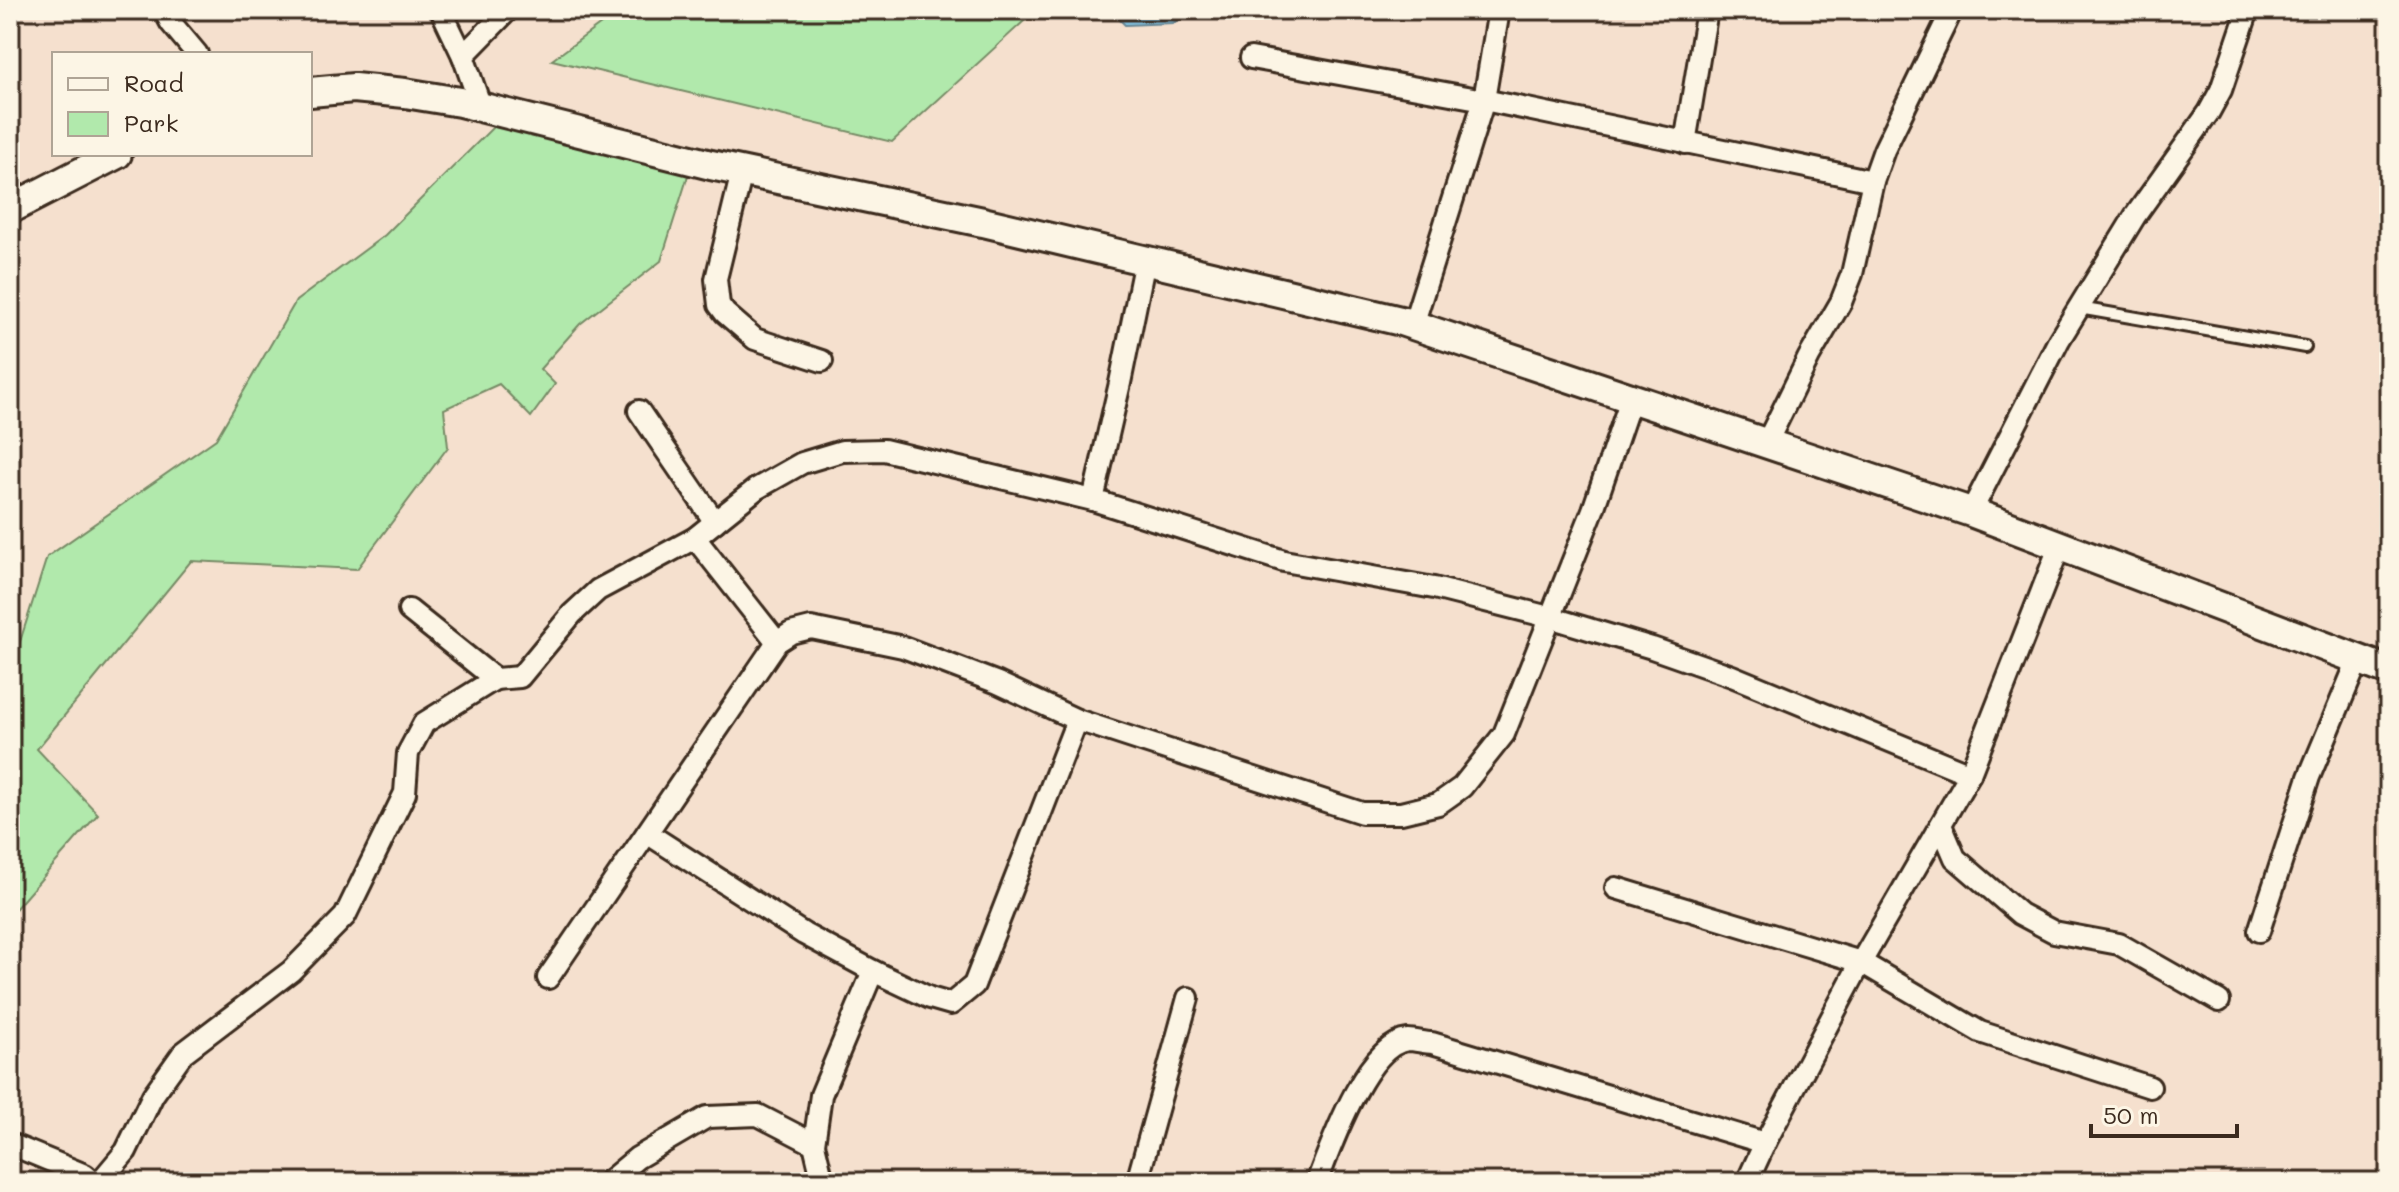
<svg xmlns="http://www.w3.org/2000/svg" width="2399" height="1192" font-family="Mali,sans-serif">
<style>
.green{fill:#b1e9ac;stroke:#768a65;stroke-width:2}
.water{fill:#82c3e2;stroke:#668694;stroke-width:2}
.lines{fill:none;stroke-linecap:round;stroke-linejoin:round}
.lane-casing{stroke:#3b2a1e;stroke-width:16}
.street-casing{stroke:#3b2a1e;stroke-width:26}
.secondary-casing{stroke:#3b2a1e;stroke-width:34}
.lane{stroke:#fcf5e5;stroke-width:10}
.street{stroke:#fcf5e5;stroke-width:20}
.secondary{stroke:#fcf5e5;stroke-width:28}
</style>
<rect width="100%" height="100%" fill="#f5e0ce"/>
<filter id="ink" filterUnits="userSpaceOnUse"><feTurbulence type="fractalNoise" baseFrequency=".0125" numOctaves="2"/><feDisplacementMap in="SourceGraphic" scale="16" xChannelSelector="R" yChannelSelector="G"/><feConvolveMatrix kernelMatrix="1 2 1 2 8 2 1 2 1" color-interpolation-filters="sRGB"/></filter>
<g filter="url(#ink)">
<!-- green -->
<g class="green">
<path d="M620 10H1036L892 142 552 60Z"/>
<path d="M497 123 691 166 661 261 580 324 540 369 555 384 531 417 499 384 444 409 448 447 357 569 191 561 37 749 98 814 10 915V660L16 654 47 557 216 439 296 301 385 235Z"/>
</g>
<!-- water -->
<path class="water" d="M1110 10H1198L1173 23 1125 25Z"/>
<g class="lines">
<defs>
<path id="lane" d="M2079 308 2305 347"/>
<g id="street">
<path d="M164 10 171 23 197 54"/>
<path d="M441 10 463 56 481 107"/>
<path d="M463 56 508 10"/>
<path d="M1251 58 1484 100 1873 181"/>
<path d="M1685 143 1707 10"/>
<path d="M742 172 716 279 719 305 725 313 755 339 822 361"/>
<path d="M1413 325 1484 100 1499 10"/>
<path d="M639 411 715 522"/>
<path d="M1767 442 1809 357 1841 302 1852 274 1873 181 1884 150 1952 10"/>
<path d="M1093 500 1120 383 1145 260"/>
<path d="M1971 512 2059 340 2135 216 2209 112 2221 90 2248 10"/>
<path d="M695 538 777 642"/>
<path d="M409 610 495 679 520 677 572 614 598 590 695 538 756 489 802 463 842 451 884 450 1093 500 1284 561 1434 588 1549 617 1652 648 1732 676 1970 774"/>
<path d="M1941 825 1955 858 2020 914 2054 932 2119 944 2219 1001"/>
<path d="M647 833 804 934 873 971 821 1095 814 1144 823 1182"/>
<path d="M1616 888 1861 962 1980 1032 2150 1087"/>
<path d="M2259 931 2309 777 2358 660"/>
<path d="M873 971 930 998 951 1004 974 985 1077 720"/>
<path d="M548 978 777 642 791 633 811 628 903 647 998 683 1077 720 1362 813H1401L1438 804 1462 787 1504 734 1593 510 1632 396"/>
<path d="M10 1144 85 1175 93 1182"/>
<path d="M100 1182 126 1151 153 1095 183 1053 291 971 345 916 405 793 408 753 424 723 495 679"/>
<path d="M608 1182 637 1158 707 1117 758 1115 814 1144"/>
<path d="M1137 1182 1188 998"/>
<path d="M1317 1182C1330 1148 1366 1044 1408 1040 1415 1040 1425 1043 1432 1043L1765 1143"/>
<path d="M1747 1182 1765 1143 1861 962 1970 774 2060 545"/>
</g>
<g id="secondary">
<path d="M310 92 354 88 405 93 460 102 711 165 983 222 1401 321 1971 512 2389 671"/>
<path d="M10 209 117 154"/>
</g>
</defs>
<!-- lane casing -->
<use href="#lane" class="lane-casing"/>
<!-- street casing -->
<use href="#street" class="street-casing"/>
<!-- secondary casing -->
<use href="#secondary" class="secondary-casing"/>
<!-- lane -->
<use href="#lane" class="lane"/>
<!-- street -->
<use href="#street" class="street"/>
<!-- secondary -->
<use href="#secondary" class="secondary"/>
</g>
</g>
<!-- margin -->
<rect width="2399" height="1192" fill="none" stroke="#fcf5e5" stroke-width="40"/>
<rect x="20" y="20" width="2359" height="1152" fill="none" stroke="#3b2a1e" stroke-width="3" filter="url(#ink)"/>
<!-- legend -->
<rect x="52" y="52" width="260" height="104" fill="#fcf5e5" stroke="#afa495" stroke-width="2"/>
<rect x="68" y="78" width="40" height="12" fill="#fcf5e5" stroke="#afa495" stroke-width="2"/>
<text x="124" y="92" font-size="24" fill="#3b2a1e">Road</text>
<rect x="68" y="112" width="40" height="24" fill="#b1e9ac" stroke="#afa495" stroke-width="2"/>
<text x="124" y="132" font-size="24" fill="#3b2a1e">Park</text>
<!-- scale -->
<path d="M2091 1124v12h146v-12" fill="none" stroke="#3b2a1e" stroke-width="4"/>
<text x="2103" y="1124" font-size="24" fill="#3b2a1e" stroke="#fcf5e5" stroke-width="6" paint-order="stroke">50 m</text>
</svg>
